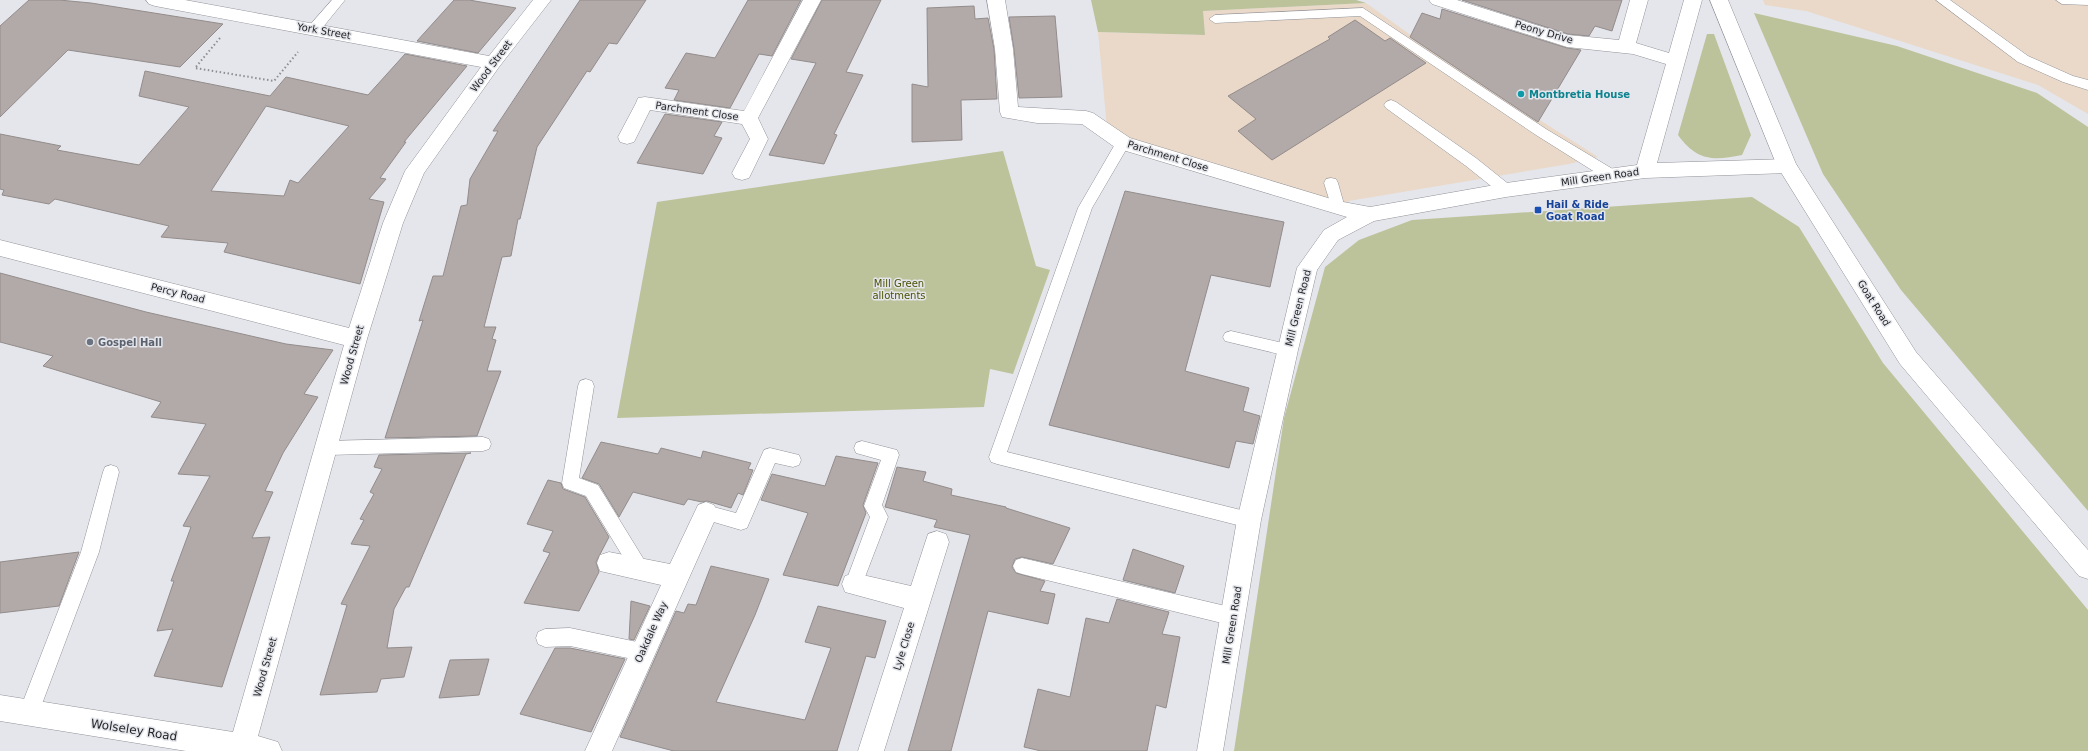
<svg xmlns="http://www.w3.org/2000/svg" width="2088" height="751" font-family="'DejaVu Sans',sans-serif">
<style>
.industrial{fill:#ead9c8}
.green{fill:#bcc299}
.building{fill:#b2aaa9;stroke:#938c8b;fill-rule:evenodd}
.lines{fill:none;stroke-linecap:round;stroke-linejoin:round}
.lane-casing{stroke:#929399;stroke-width:1}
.street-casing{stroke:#929399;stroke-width:1}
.secondary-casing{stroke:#929399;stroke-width:1}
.path{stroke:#8d8e93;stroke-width:2;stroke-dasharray:1.5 2.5;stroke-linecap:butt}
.lane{fill:#fff;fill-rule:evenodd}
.street{fill:#fff;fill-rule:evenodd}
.secondary{fill:#fff;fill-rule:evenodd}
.culture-dot{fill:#0f9aa8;stroke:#e4e6ec;stroke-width:1.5}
.transit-dot{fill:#1a4fb4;stroke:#e4e6ec;stroke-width:1.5}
.worship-dot{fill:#6b7280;stroke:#e4e6ec;stroke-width:1.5}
.labels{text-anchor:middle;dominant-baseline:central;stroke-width:3;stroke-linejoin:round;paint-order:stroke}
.street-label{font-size:10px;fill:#1e1f21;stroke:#e4e6ec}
.culture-label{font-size:10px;font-weight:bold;fill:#0d838f;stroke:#e4e6ec;text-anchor:start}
.transit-label{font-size:10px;font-weight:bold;fill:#164399;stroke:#e4e6ec;text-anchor:start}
.park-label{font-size:10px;fill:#4b5100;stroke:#e4e6ec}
.worship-label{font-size:10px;font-weight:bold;fill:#5b616d;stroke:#e4e6ec;text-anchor:start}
.near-street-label{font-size:12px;fill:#1e1f21;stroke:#e4e6ec}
</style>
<rect width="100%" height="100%" fill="#e4e6ec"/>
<!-- industrial -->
<g class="industrial">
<path d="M1763 0H2088V114L2038 85 1806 11 1765 5Z"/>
<path d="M1366 3 1444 59 1598 157 1569 164 1349 201 1338 208 1108 139 1098 32 1205 35 1202 11Z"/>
</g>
<!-- green -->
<g class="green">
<path d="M1091 0H1356L1366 3 1203 11 1205 35 1098 32Z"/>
<path d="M1754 13 1897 46 2037 93 2088 127V511L1901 290 1823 174Z"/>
<path d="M1707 34H1714L1751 135 1742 155C1713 161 1697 161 1678 135Z"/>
<path d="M1003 151 1036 266 1050 270 1013 374 990 369 984 407 617 418 657 202Z"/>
<path d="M1752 197 1799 227 1883 363 2088 610V751H1234L1284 418 1325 267 1359 240 1412 220Z"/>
</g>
<!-- building -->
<g class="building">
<path d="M29 0H59L91 3 223 24 180 67 68 50 0 117V26Z"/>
<path d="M454 0H469L516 8 478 53 417 41Z"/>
<path d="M580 0H646L617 44 609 43 590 72 587 71 537 147 520 219H518L511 256 502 257 484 327H496L492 339 496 340 487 371H501L477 436 385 438 423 320 419 321 433 276H443L461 206 467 205 470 179 498 131H493Z"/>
<path d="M748 0H801L772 56 759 54 730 108 674 100 679 90 665 88 686 53 715 58Z"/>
<path d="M822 0H881L846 72 863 75 834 134 837 135 824 164 769 155 816 63 791 59Z"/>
<path d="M1462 0H1622L1612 31 1595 26 1589 36 1568 34Z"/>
<path d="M974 6 975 19 988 18 994 49 997 99 961 100 962 140 912 142V84L928 87 927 8Z"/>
<path d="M1442 9 1567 48 1581 50 1538 122 1410 37 1422 13 1440 19Z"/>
<path d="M1055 16 1062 97 1019 98 1014 49 1009 17Z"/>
<path d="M1355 20 1385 41 1390 38 1426 63 1272 160 1238 131 1256 119 1228 96 1330 39 1328 37Z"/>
<path d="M405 54 467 66 404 142H406L380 178 386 179 369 199 384 202 360 284 224 252 228 243 161 237 169 226 55 199 49 204 2 195 4 190 0 189V134L61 146 57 150 139 165 189 107 139 96 145 71 270 96 286 77 368 95ZM266 106 349 126 298 183 290 180 284 196 211 191Z"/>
<path d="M665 114 722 122 714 136 722 138 703 174 637 163Z"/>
<path d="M1125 191 1284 222 1270 287 1211 275 1185 371 1249 388 1243 411 1260 416 1253 444 1236 441 1229 468 1049 425Z"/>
<path d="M0 273 146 312 286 344 333 350 304 394 318 397 283 453 265 491 273 492 252 538 270 537 222 687 154 676 173 629 157 631 174 581H171L191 527 183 526 210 476 178 474 206 424 151 417 161 402 43 366 53 356 0 342Z"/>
<path d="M601 442 658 454 661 448 701 458 703 451 751 463 748 469 753 470 743 495 738 493 731 508 707 501 702 502 688 499 684 505 633 492 619 517 599 484 582 478Z"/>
<path d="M471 453 466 454 409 587H406L394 609 387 648 412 647 404 677 381 679 377 692 320 695 347 605 341 604 370 546 351 544 364 520 360 519 374 494 370 492 382 469 374 467 379 455Z"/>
<path d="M836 456 878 463 863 505 866 513 838 586 783 575 808 513 761 500 772 474 825 486Z"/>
<path d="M897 467 926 472 923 481 952 489 951 495 1006 507V508L1070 528 1053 564 1022 557 1015 559 1012 567 1016 573 1045 581 1040 591 1055 594 1048 624 988 611 951 751H908L970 535 934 527 937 520 885 507Z"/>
<path d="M548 480 561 483 563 489 585 497 609 537 596 562 599 572 579 611 524 603 550 553 543 551 553 531 527 524Z"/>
<path d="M1133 549 1184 566 1175 593 1123 580Z"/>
<path d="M79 552 59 606 0 613V562Z"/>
<path d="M711 566 769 579 755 615 716 702 805 720 831 648 805 642 818 606 886 621 875 658 866 656 837 751H674L620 737 676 611 684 613 688 604 696 605Z"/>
<path d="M1117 599 1169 612 1162 634 1180 637 1166 708 1156 705 1147 751H1041L1024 747 1038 689 1070 697 1086 618 1109 623Z"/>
<path d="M631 601 650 606 634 640 629 639Z"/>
<path d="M555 648H570L625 659 591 732 520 714Z"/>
<path d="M489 659 479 695 439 698 450 660Z"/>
</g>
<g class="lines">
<defs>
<g id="lane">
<path d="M332 0H345L319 32H309L308 29 309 26Z"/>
<path d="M1936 0H1950L2028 56 2073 76 2088 80V90L2063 82 2018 62Z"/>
<path d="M2056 0H2088V5L2062 4Z"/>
<path d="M1363 8 1546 129 1616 171 1618 175 1616 179 1611 180 1606 179 1536 135 1360 16 1215 23 1209 19 1215 15Z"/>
<path d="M1391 100 1396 102 1476 158 1511 186 1513 190 1511 194 1506 195 1501 194 1466 166 1386 108 1384 105 1386 102Z"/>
<path d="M1123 138 1128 139 1130 143 1092 208 1007 452 1249 512 1255 514 1258 520 1255 526 1249 528 997 464 991 462 989 457 1078 208 1118 139Z"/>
<path d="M1331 178 1336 179 1338 183 1345 208 1343 212 1338 213 1333 212 1324 183 1326 179Z"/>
<path d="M1231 331 1287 344 1293 345 1295 350 1293 355 1287 356 1225 341 1223 337 1225 333Z"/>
<path d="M586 379 592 381 594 386 579 478 598 485 646 563 649 569 646 575 640 577 634 575 586 496 564 488 562 483 578 386 580 381Z"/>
<path d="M483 437 489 439 491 444 489 449 483 451 327 455 321 453 319 448 321 443 327 441Z"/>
<path d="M862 441 897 450 899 455 882 505 888 517 860 590 854 592 848 590 845 584 870 517 864 506 881 460 856 453 854 448 856 443Z"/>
<path d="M770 448 799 455 801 460 799 465 793 467 775 463 747 528 741 530 700 518 697 513 700 508 706 505 736 513 764 450Z"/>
<path d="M111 465 117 467 119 472 99 552 39 712 36 719 29 721 22 719 19 712 81 552 103 472 105 467Z"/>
<path d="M1022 558 1234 608 1240 611 1243 617 1240 623 1234 626 1022 574 1016 572 1013 566 1016 560Z"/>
<path d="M570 628 642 643 649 646 651 652 649 658 642 661 570 646 545 647 538 644 536 638 538 632 545 629Z"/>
</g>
<g id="street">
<path d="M146 0H185L489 56 533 0H551L499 67 424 173 403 223 367 339 258 736 278 742 282 751H186L0 721V695L233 732 344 345 0 256V240L349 328 383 223 405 171 481 67 155 6 149 4Z"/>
<path d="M803 0H821L758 118 768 139 749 178 742 180 735 178 732 173 750 139 742 124 650 110 634 142 627 144 620 142 618 137 636 103 638 98 645 97 744 111Z"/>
<path d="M987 0H1005L1013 49 1018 107 1086 111 1093 113 1130 138 1338 201 1370 207 1506 183 1637 165 1666 64 1633 54 1567 47 1432 4 1429 0H1457L1568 35 1619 40 1630 0H1648L1636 43 1669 53 1684 0H1702L1657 163 1787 159 1794 161 1797 166 1794 171 1787 173 1645 178 1506 197 1374 221 1338 240 1317 270 1298 350 1261 520 1223 751H1197L1237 520 1297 268 1324 230 1347 217 1116 148 1082 124 1037 123 1002 117 1000 112 995 49Z"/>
<path d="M706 502 714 505 718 513 612 751H585L661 585 600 571 597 563 600 555 609 552 670 564 698 505Z"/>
<path d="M937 531 946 534 949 542 884 751H858L904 608 845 592 842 584 845 576 854 573 911 586 928 534Z"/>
</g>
<path id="secondary" d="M1710 0H1728L1796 164 1916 352 2088 550V579L2079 576 1900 364 1777 166Z"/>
</defs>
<!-- lane casing -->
<use href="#lane" class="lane-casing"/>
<!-- street casing -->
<use href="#street" class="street-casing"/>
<!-- secondary casing -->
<use href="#secondary" class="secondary-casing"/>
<!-- path -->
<path class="path" d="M220 38 195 68 274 81 298 52"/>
<!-- lane -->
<use href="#lane" class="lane"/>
<!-- street -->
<use href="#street" class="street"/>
<!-- secondary -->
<use href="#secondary" class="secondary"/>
</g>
<!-- markers -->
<circle class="culture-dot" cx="1521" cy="94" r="4"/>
<rect class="transit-dot" x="1534" y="206" width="8" height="8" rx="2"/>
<circle class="worship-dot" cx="90" cy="342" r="4"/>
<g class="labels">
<!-- street labels -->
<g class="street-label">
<text transform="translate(324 31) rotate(10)">York Street</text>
<text transform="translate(1544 32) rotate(16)">Peony Drive</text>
<text transform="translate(491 66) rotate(-53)">Wood Street</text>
<text transform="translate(697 111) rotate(8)">Parchment Close</text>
<text transform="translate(1168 156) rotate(17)">Parchment Close</text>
<text transform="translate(1600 177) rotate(-8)">Mill Green Road</text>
<text transform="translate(178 293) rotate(14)">Percy Road</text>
<text transform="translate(1874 303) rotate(58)">Goat Road</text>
<text transform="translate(1298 308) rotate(-76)">Mill Green Road</text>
<text transform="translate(352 355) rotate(-74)">Wood Street</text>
<text transform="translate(1232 625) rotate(-81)">Mill Green Road</text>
<text transform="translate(651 632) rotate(-66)">Oakdale Way</text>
<text transform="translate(904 646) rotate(-73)">Lyle Close</text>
<text transform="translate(265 667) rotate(-74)">Wood Street</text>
</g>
<!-- culture labels -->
<g class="culture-label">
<text x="1529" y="94">Montbretia House</text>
</g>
<!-- transit labels -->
<g class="transit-label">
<text x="1546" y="204">Hail &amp; Ride<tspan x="1546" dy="12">Goat Road</tspan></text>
</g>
<!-- park labels -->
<g class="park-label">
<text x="899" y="283">Mill Green<tspan x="899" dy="12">allotments</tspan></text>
</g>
<!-- worship labels -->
<g class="worship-label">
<text x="98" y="342">Gospel Hall</text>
</g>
<!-- near-street labels -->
<g class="near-street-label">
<text transform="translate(134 730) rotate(9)">Wolseley Road</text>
</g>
</g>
</svg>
